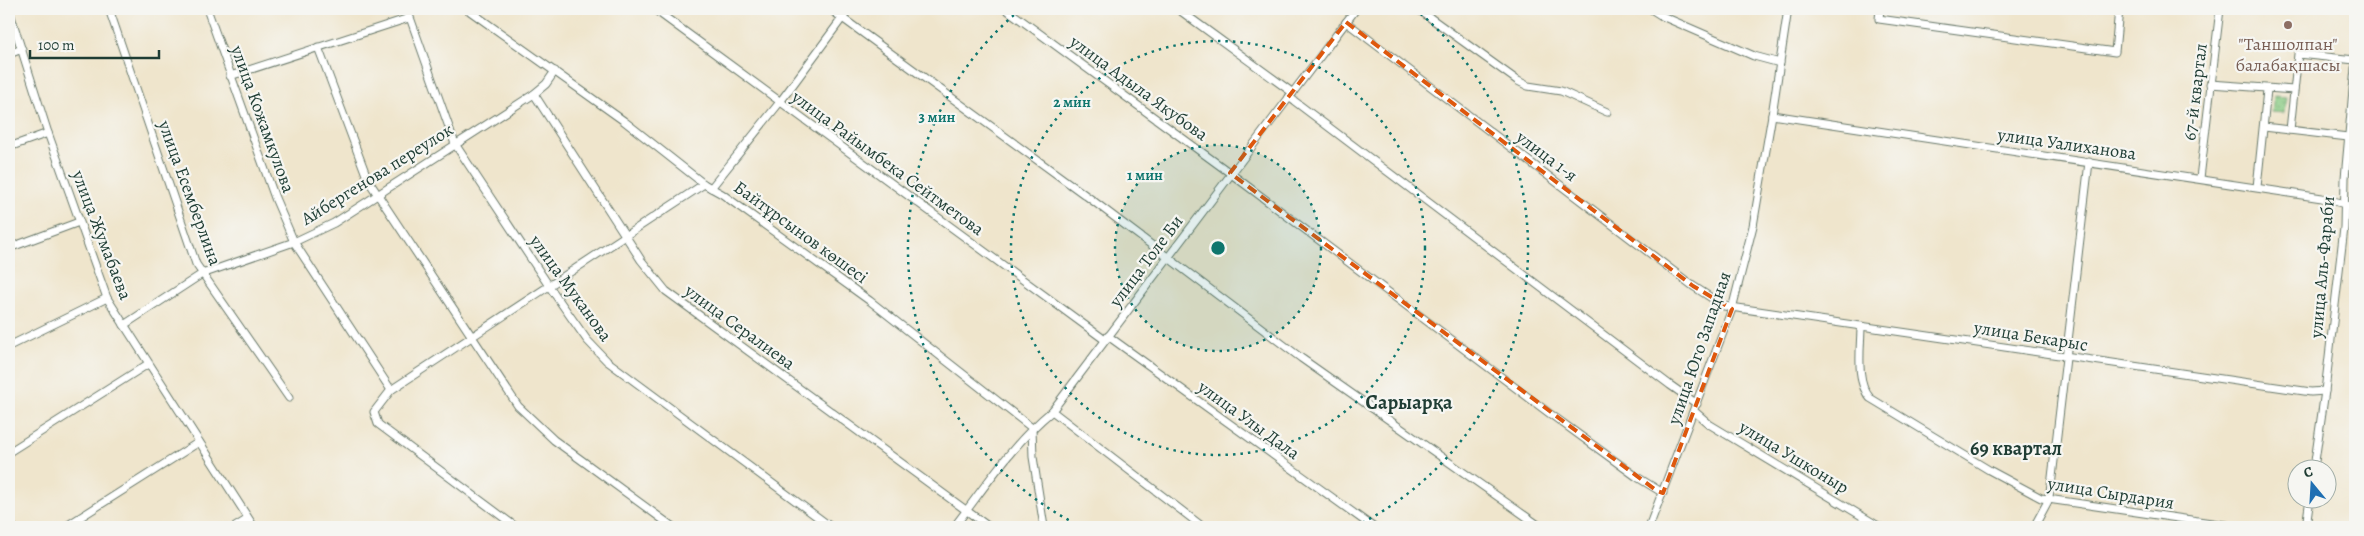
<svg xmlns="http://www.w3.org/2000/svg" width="2364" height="536" font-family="Alegreya,serif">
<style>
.park{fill:url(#park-dots);stroke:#54845c}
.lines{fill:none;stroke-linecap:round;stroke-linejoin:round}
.minor-casing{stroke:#687869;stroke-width:9}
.minor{stroke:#fff;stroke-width:7}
.marked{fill:none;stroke:#de580e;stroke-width:4;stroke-dasharray:10 6;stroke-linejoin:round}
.ring{fill:none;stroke:#0f766e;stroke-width:2.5;stroke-dasharray:2.5 5}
.education-dot{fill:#8d6e63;stroke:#f6f6f2;stroke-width:2}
.labels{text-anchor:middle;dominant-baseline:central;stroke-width:4.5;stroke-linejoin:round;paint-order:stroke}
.education-label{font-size:18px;fill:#785e54;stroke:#f6f6f2}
.street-label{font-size:18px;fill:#1f3d34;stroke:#f6f6f2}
.quarter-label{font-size:20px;font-weight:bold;fill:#1f3d34;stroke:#f6f6f2}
.centre{fill:#0f766e;stroke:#f6f6f2;stroke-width:2.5}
.ring-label{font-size:15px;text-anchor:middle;font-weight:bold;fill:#0f766e;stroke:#f6f6f2;stroke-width:4.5;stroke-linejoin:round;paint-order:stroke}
</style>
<defs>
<pattern id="park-dots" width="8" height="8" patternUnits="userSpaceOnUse" patternTransform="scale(1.25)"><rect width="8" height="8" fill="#89cb83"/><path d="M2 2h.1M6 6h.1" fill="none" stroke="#6fa66c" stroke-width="1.8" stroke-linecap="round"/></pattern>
</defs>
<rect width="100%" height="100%" fill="#f6f6f2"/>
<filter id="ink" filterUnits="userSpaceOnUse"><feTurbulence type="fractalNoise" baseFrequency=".02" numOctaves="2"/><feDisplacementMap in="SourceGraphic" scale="10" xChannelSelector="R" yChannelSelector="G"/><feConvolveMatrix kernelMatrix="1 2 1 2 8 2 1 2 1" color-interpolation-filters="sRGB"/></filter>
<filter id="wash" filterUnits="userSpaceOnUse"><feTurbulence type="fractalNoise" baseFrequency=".0096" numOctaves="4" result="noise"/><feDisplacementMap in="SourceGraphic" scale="20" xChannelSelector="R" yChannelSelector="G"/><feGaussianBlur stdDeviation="1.12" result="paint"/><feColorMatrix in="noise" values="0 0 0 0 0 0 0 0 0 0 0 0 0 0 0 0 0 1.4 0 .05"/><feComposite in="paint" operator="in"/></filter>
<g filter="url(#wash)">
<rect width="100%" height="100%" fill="#efe5cc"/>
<!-- park -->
<path class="park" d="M2274 96 2286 97 2284 113 2272 112Z"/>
</g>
<g filter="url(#ink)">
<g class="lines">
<defs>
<g id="minor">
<path d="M109 9 196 264 289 398"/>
<path d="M207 9 275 198 294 242 391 390"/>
<path d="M407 9 455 144 549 286 587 340 607 361 831 527"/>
<path d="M467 9 624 121 704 184 722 194 870 301 1032 428 1033 457 1044 527"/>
<path d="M654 9 1105 340"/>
<path d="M830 9 1092 200 1301 358 1541 527"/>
<path d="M1006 9 1230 173 1549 413 1637 477 1663 493"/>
<path d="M1178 9 1293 93"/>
<path d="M1418 9 1518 81 1528 86 1561 91 1607 112"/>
<path d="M1651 9 1662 16 1754 56 1780 63"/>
<path d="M1880 9 1879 19 2115 52 2119 9"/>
<path d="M9 10 48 133 107 298 254 527"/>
<path d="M1346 22 1693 286 1724 306 2311 392 2325 391"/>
<path d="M318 47 368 180 518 406 554 440 673 527"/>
<path d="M9 54 22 49"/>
<path d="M230 76 409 18"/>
<path d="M2210 84 2294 90"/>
<path d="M534 94 641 260 666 291 989 527"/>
<path d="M1289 97 1670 385 1697 404"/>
<path d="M1772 115 2322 198 2345 204 2355 210"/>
<path d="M2264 127 2348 137"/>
<path d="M2290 130 2298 54 2355 60"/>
<path d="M9 147 48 133"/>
<path d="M2200 178 2220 9"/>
<path d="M2257 187 2267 90"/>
<path d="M711 188 780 102 849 9"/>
<path d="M9 248 79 222"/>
<path d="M124 325 202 274 294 242 334 223 534 94 546 84 555 71"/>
<path d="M1861 326C1861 347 1855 381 1870 398L1989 470 2041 498 2239 527"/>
<path d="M1108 336 1373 527"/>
<path d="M9 346 107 298"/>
<path d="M1052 411 1203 527"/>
<path d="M1694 411 1709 424 1880 527"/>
<path d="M9 452 148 364"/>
<path d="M2314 468 2325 391 2344 228 2345 178 2355 68"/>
<path d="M9 521 13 527"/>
<path d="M65 527 199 442"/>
<path d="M235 527 248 519"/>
<path d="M516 527 378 424 374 412 391 390 704 184"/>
<path d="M954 527C985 487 1012 444 1052 411L1356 9"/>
<path d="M1649 527 1732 309 1753 226 1772 115 1788 9"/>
<path d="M2034 527 2048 501 2051 486 2089 162"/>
<path d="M2306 527 2310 498"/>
</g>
</defs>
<!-- minor casing -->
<use href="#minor" class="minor-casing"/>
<!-- minor -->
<use href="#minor" class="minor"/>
</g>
</g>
<!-- marked area -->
<path class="marked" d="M1346 22 1693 286 1732 309 1663 493 1657 491 1230 173Z"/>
<!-- distance rings -->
<circle cx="1218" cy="248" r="103" fill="#0f766e" fill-opacity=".12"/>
<g class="ring">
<circle cx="1218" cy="248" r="103"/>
<circle cx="1218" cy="248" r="207"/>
<path d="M1082 527A310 310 0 0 1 1021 9M1415 9A310 310 0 0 1 1354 527"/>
</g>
<!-- markers -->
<circle class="education-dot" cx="2288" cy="25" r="5"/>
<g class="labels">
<!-- education labels -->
<g class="education-label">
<text x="2288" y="44">"Таншолпан"<tspan x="2288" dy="21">балабақшасы</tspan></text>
</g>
<!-- street labels -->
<g class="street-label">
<text transform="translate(1139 88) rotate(36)">улица Адыла Якубова</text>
<text transform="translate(2195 92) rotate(-83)">67-й квартал</text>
<text transform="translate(263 119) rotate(70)">улица Кожамкулова</text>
<text transform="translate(2067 144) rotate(8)">улица Уалиханова</text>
<text transform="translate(1547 156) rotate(37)">улица 1-я</text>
<text transform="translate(888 163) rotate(36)">улица Райымбека Сейтметова</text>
<text transform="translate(377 174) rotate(-32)">Айбергенова переулок</text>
<text transform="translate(190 193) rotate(70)">улица Есемберлина</text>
<text transform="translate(801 232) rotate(36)">Байтұрсынов көшесі</text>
<text transform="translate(102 235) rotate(69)">улица Жумабаева</text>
<text transform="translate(1146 261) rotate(-53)">улица Толе Би</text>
<text transform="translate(2322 267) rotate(-85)">улица Аль-Фараби</text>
<text transform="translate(571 288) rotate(54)">улица Муканова</text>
<text transform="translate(740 327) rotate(36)">улица Сералиева</text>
<text transform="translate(2031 336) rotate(9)">улица Бекарыс</text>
<text transform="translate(1699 348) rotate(-71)">улица Юго Западная</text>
<text transform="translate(1249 420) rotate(36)">улица Улы Дала</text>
<text transform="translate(1794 457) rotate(31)">улица Ушконыр</text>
<text transform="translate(2111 493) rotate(9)">улица Сырдария</text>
</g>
<!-- quarter labels -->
<g class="quarter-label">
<text x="1409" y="402">Сарыарқа</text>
<text x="2016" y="448">69 квартал</text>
</g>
</g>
<circle cx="1218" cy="248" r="8" class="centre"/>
<g class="ring-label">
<text x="1072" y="107">2 мин</text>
<text x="937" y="122">3 мин</text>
<text x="1145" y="180">1 мин</text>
</g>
<!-- margin -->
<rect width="2364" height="536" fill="none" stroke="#f6f6f2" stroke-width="30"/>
<!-- north arrow -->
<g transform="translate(2312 484) rotate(342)"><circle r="24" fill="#f6f6f2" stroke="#a0aca6"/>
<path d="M0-4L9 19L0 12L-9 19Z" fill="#1f6fb2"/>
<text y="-8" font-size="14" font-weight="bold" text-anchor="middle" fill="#1f3d34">С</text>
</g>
<!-- scale -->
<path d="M30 50v8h129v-8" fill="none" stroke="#1f3d34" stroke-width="2.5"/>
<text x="38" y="50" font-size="15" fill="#1f3d34" stroke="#f6f6f2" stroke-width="4" paint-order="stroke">100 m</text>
</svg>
